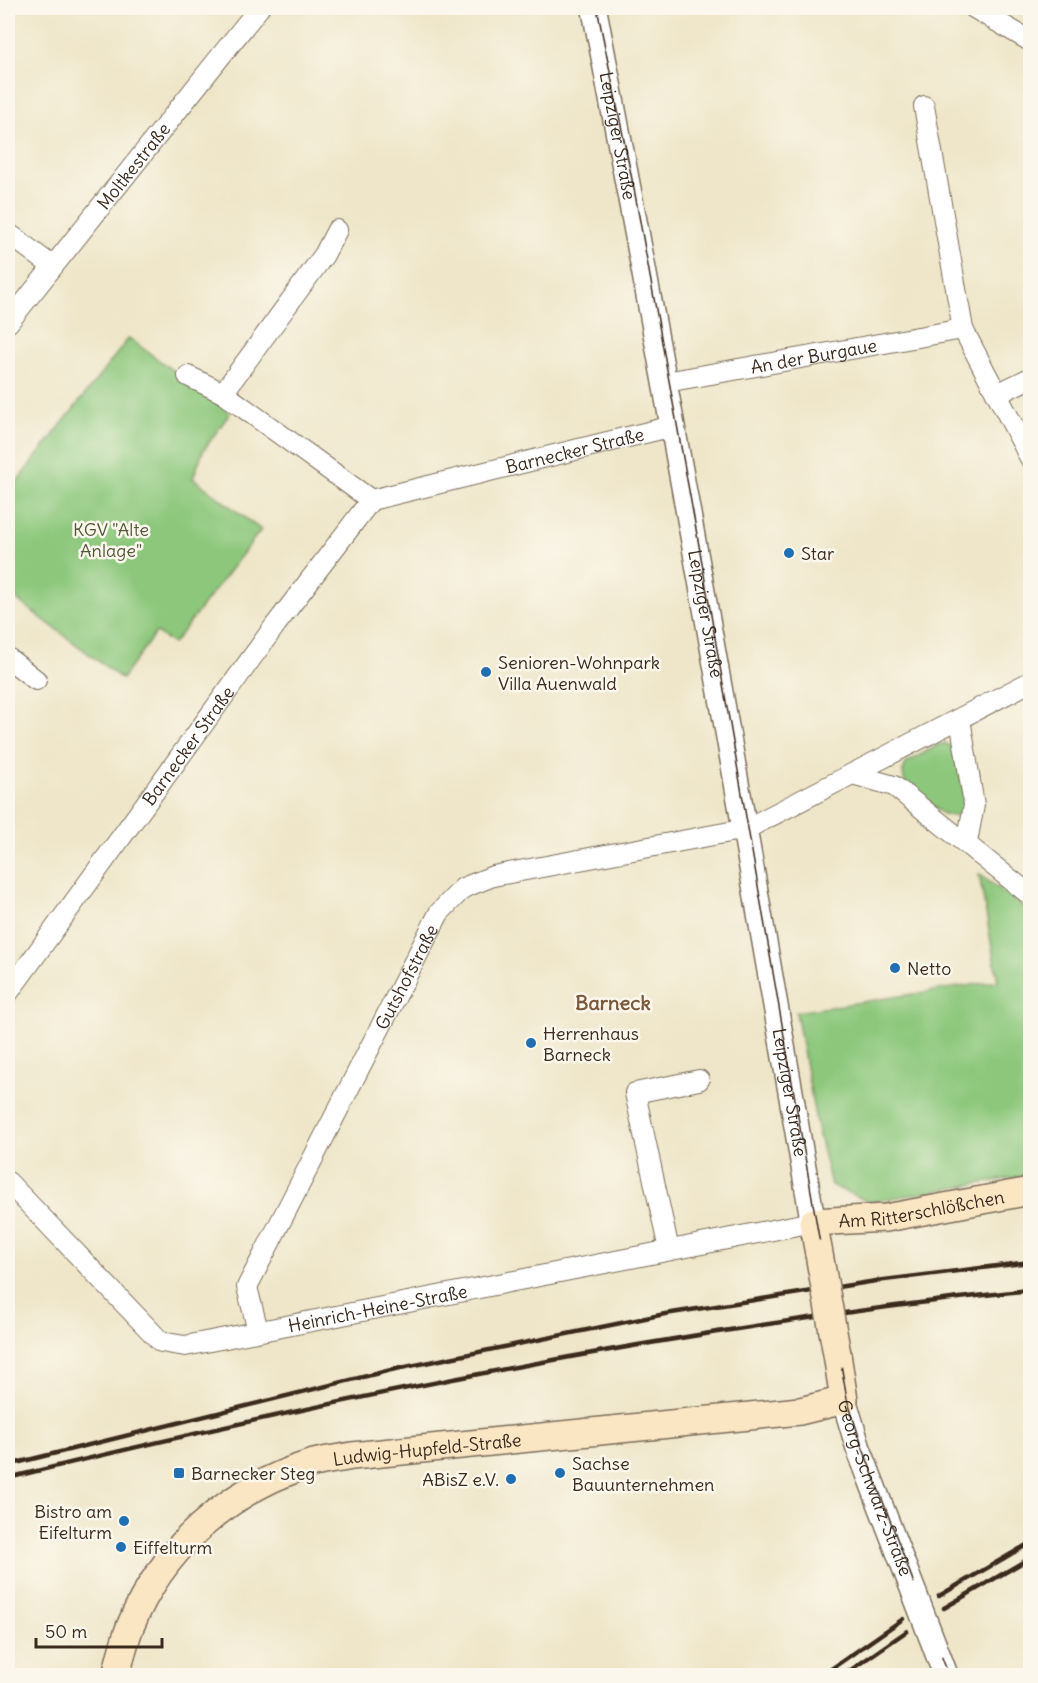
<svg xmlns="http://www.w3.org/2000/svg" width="1038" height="1683" font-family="Delius,sans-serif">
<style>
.green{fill:#8cc77b;stroke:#64784c;stroke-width:1.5}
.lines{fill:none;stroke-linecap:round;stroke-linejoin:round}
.minor-casing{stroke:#7a6c5a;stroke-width:22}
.tertiary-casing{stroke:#7a6c5a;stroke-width:27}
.secondary-casing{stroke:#7a6c5a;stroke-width:30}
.minor{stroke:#fff;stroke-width:20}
.tertiary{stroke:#fff;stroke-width:24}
.secondary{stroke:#fbe6c4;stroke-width:27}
.tram{stroke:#3b2a1e;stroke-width:1.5}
.rail{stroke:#3b2a1e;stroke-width:4.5}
.tertiary-bridge-casing{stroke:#7a6c5a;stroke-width:27;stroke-linecap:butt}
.secondary-bridge-casing{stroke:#7a6c5a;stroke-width:30;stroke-linecap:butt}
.tertiary-bridge{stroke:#fff;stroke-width:24}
.secondary-bridge{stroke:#fbe6c4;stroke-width:27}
.poi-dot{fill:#1f6fb2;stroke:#fbf7ec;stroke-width:2}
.labels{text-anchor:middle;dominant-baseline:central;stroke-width:5;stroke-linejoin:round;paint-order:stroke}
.street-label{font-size:18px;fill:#3b2a1e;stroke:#fbf7ec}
.park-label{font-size:18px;fill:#53593a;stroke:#fbf7ec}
.poi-label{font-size:18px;fill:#3b2a1e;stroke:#fbf7ec;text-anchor:start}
.neighbourhood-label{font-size:20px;font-weight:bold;fill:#7b593c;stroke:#fbf7ec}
</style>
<rect width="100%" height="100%" fill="#fbf7ec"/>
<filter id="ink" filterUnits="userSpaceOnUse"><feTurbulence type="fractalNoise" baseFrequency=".0167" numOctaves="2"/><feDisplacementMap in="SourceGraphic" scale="12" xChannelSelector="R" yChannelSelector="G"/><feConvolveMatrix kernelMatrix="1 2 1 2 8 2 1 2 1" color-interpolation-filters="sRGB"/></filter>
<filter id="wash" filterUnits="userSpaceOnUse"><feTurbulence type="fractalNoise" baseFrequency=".008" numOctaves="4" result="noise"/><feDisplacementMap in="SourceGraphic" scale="24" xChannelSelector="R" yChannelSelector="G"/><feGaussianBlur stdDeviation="1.35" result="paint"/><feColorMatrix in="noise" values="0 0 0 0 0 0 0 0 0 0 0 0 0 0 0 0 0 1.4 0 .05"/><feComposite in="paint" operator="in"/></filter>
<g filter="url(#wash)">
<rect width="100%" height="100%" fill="#efe6c9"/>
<!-- green -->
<g class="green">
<path d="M129 338 230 413 203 451 193 478 261 530 173 644 156 632 122 679 8 593V493Z"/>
<path d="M945 743 955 749 966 801 963 814 953 816 943 814 908 787 904 779 903 771 906 763 938 745Z"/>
<path d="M979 874 1030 912V1175L869 1202 831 1185 817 1127 796 1012 998 981Z"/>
</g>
</g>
<g filter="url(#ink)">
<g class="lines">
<defs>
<g id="minor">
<path d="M974 8 1030 41"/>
<path d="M924 106 963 329 1030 458"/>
<path d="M8 233 52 266"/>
<path id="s1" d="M8 323 259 8"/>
<path d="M188 376 223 393 371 500"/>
<path id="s2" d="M666 382 963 329"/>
<path d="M223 393 324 255 337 230"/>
<path d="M997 394 1030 378"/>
<path d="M8 658 36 680"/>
<path d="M960 719 974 805 967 842"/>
<path d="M852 774 1030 682"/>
<path id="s3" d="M8 993 274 627 371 500 673 426"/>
<path id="s4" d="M8 1182 161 1342 185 1346 813 1222"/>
<path d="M669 1250 635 1093 699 1080"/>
<path id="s5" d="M258 1331 247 1287 439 913 463 888 493 876 746 829 852 774 894 786 1030 895"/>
</g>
<g id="tertiary">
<path id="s6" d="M594 8C672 411 743 816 813 1222"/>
<path id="s7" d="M844 1400 858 1447 915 1595"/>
<path d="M935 1647 946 1676"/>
</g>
<g id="secondary">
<path id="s8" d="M819 1254 813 1222 886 1218 1030 1191"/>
<path id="s9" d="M116 1676C120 1659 124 1642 130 1627 161 1550 228 1490 307 1465 321 1460 337 1459 352 1456L800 1411 844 1400 837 1354"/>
</g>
</defs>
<!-- minor casing -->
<use href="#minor" class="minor-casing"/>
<!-- tertiary casing -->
<use href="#tertiary" class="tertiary-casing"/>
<!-- secondary casing -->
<use href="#secondary" class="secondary-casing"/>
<!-- minor -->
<use href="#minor" class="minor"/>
<!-- tertiary -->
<use href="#tertiary" class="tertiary"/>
<!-- secondary -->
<use href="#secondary" class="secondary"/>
<!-- tram -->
<path class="tram" d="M597 8 635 194 698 540 847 1399 862 1446 949 1676"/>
<!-- rail -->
<g class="rail">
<path d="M8 1465 391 1370 665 1314 876 1281 1030 1262"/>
<path d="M8 1478C344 1395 685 1327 1030 1290"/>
<path d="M939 1596 1030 1543"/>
<path d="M944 1608 1030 1558"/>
<path d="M821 1676 903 1619"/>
<path d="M842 1676 907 1631"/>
</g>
<defs>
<path id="tertiary-bridge" d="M915 1595 935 1647"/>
<path id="secondary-bridge" d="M819 1254 837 1354"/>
</defs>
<!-- tertiary-bridge casing -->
<use href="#tertiary-bridge" class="tertiary-bridge-casing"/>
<!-- secondary-bridge casing -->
<use href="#secondary-bridge" class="secondary-bridge-casing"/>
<!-- tertiary-bridge -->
<use href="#tertiary-bridge" class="tertiary-bridge"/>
<!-- secondary-bridge -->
<use href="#secondary-bridge" class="secondary-bridge"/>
</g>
</g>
<!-- markers -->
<g class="poi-dot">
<circle cx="789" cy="553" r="6"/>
<circle cx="486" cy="672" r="6"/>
<circle cx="895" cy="968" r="6"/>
<circle cx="531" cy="1043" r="6"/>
<rect x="173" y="1467" width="12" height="12" rx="3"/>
<circle cx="560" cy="1473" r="6"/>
<circle cx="511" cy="1479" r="6"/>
<circle cx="124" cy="1521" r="6"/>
<circle cx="121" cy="1547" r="6"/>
</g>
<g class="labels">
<!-- street labels -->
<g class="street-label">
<text stroke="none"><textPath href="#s6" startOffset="130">Leipziger Straße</textPath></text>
<text stroke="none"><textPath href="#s1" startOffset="201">Moltkestraße</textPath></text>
<text stroke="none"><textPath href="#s2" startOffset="150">An der Burgaue</textPath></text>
<text stroke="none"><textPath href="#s3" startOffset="822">Barnecker Straße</textPath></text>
<text stroke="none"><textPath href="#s6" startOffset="616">Leipziger Straße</textPath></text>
<text stroke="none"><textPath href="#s3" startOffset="306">Barnecker Straße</textPath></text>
<text stroke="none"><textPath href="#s5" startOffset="394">Gutshofstraße</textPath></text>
<text stroke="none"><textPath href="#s6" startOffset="1102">Leipziger Straße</textPath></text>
<text stroke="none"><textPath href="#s8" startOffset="142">Am Ritterschlößchen</textPath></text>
<text stroke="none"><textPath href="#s4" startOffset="442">Heinrich-Heine-Straße</textPath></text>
<text stroke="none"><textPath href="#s9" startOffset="420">Ludwig-Hupfeld-Straße</textPath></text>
<text stroke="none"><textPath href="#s7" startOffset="93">Georg-Schwarz-Straße</textPath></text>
</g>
<!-- park labels -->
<g class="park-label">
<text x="111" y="529">KGV "Alte<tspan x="111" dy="21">Anlage"</tspan></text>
</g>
<!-- poi labels -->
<g class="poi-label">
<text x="801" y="553">Star</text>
<text x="498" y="662">Senioren-Wohnpark<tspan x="498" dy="21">Villa Auenwald</tspan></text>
<text x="907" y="968">Netto</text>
<text x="543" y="1033">Herrenhaus<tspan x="543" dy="21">Barneck</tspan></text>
<text x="572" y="1463">Sachse<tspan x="572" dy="21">Bauunternehmen</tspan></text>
<text x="191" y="1473">Barnecker Steg</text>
<text x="499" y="1479" text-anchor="end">ABisZ e.V.</text>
<text x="112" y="1511" text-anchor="end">Bistro am<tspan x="112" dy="21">Eifelturm</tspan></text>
<text x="133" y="1547">Eiffelturm</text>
</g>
<!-- neighbourhood labels -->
<g class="neighbourhood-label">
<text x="613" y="1002">Barneck</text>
</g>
</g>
<!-- margin -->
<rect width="1038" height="1683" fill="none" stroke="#fbf7ec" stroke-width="30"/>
<!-- scale -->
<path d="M36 1638v9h126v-9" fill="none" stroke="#3b2a1e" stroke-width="3"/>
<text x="45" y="1638" font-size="18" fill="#3b2a1e" stroke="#fbf7ec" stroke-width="4.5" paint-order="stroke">50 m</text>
</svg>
